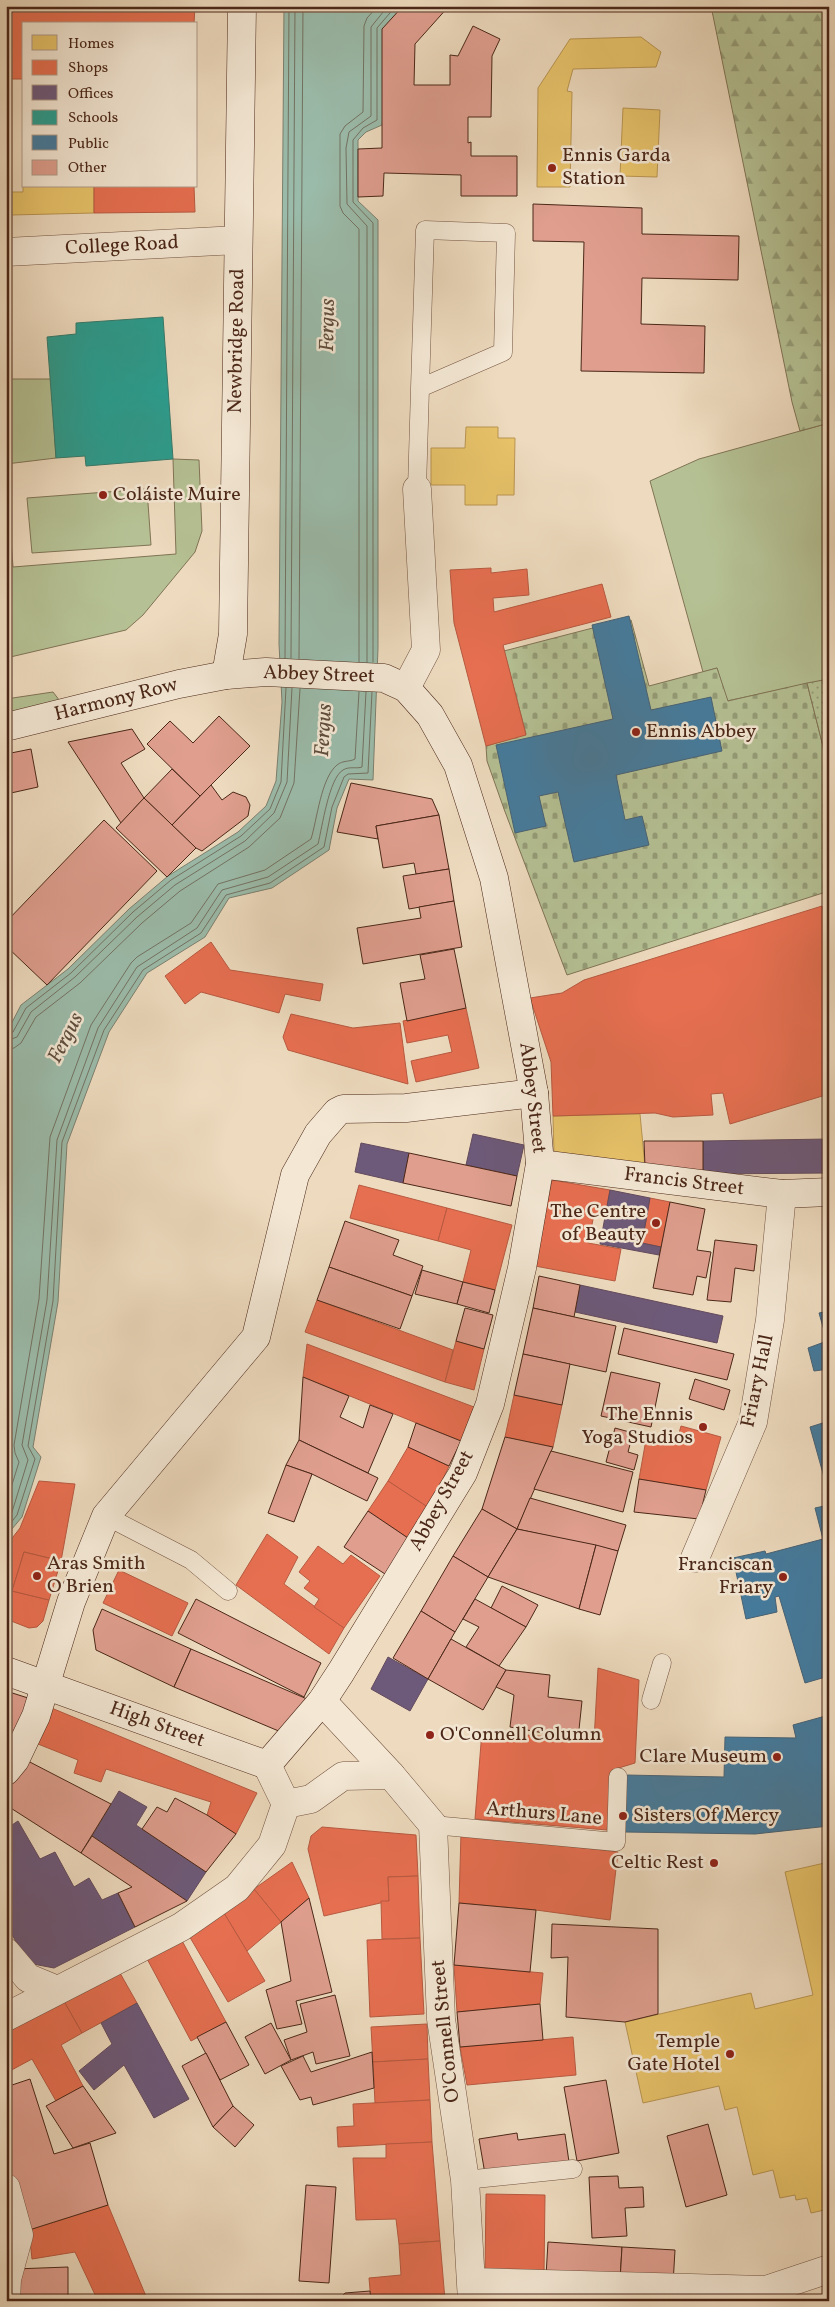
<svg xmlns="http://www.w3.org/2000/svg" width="835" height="2307" font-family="Vollkorn,serif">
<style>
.grass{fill:#b5c194;stroke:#807456}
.forest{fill:url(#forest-firs);stroke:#807456}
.cemetery{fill:url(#cemetery-stones);stroke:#807456}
.park{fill:url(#park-dots);stroke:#807456}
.water{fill:#9bbcab;stroke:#7b8070}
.homes{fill:#e9c46a;stroke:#ba9551}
.shops{fill:#e76f51;stroke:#b85940}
.offices{fill:#6d597a;stroke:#634a5d}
.schools{fill:#2a9d8f;stroke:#347a6b}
.public{fill:#457b9d;stroke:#476275}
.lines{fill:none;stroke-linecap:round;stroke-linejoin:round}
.shore{stroke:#737262;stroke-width:1}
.building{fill:#df9e8e;stroke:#4b2718}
.lane-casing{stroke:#745442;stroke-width:19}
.street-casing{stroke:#745442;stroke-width:29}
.secondary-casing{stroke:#4b2718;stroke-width:29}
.lane{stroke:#f4e8d5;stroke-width:18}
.street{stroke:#f4e8d5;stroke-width:28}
.secondary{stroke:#f4e8d5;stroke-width:28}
.poi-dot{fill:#8f2418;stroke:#f4e8d5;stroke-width:2}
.labels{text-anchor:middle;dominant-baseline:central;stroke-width:5;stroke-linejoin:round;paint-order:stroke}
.poi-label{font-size:20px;fill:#4b2718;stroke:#f4e8d5;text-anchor:start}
.street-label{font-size:20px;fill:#4b2718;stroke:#f4e8d5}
.water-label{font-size:21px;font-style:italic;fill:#5f4c3d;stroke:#f4e8d5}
</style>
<defs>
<pattern id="forest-firs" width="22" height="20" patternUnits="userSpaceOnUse" patternTransform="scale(1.25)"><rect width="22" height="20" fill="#b5c194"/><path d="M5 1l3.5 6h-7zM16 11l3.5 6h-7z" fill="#959d78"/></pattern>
<pattern id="cemetery-stones" width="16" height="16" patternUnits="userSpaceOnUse" patternTransform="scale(1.25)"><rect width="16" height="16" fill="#b5c194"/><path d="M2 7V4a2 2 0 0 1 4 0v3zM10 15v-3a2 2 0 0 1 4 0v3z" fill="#959d78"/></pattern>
<pattern id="park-dots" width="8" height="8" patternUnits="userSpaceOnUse" patternTransform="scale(1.25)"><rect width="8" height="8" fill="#b5c194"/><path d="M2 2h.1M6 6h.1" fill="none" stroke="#959d78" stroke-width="1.8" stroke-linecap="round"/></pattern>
</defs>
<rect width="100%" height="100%" fill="#eedbbf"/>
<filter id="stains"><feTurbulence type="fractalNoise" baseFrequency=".004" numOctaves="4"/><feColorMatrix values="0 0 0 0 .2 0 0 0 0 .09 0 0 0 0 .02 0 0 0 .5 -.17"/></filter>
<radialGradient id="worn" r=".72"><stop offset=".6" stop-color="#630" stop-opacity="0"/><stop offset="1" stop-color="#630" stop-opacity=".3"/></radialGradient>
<!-- grass -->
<g class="grass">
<path d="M6 379H51L56 458 6 464Z"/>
<path d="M829 423V679L727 701 717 668 703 672 650 481 699 459Z"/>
<path d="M173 459 199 460 202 531 195 552 143 615 126 630 6 658V472L13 567 176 554Z"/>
<path d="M147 489 151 545 32 553 27 498Z"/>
<path d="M53 692 63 705 6 715V699Z"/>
</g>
<!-- forest -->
<path class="forest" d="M711 6H829V423L800 431 792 402Z"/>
<!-- cemetery -->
<path class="cemetery" d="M631 620 649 686 717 668 728 701 807 683 829 770V891L567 975 504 809 487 761 486 746 526 734 504 651 612 623Z"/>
<!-- park -->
<path class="park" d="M829 679V770L807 683Z"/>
<!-- water -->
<path class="water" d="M284 6H403L382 125 366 132 358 140V201L378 220V648L373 780 349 779 337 808 329 850 272 888 229 898 205 937 147 973 109 1032 67 1144 58 1302 33 1447 41 1457 22 1517 6 1536V1045L8 1030 21 1005 68 969 129 909 168 876 238 832 266 806 276 781 282 702 279 644Z"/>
<!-- homes -->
<g class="homes">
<path d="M641 37 661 52 656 67 573 69 567 91 572 92 570 187H537L538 88 570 39Z"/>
<path d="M623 108 660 110 657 177 620 176Z"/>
<path d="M23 167 24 186H94V213L11 215V192H23Z"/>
<path d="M466 427H498V438H515L514 495H497V505H465V485H431V448H465Z"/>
<path d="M640 1114 645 1167 554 1153 553 1116Z"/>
<path d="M829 1862V2209L811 2213 807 2198 796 2200 795 2195 780 2198 773 2170 753 2175 737 2107 725 2110 719 2086 643 2103 625 2022 751 1993 755 2009 813 1995 785 1872Z"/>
</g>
<!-- shops -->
<g class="shops">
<path d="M6 6H195L194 24H24V79H6Z"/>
<path d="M94 186H194L195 212 94 213Z"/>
<path d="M491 568V573L527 569 529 595 493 598 494 612 602 584 611 617 503 645 526 735 486 746 454 623 450 570Z"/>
<path d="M822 906 829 927V1094L730 1124 723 1093 711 1094 713 1115 673 1117 655 1113 553 1116 551 1062 530 998 562 993 584 980Z"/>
<path d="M211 942 230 970 323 984 320 1001 285 994 279 1013 201 992 185 1004 165 976Z"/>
<path d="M466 1008 479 1068 416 1082 411 1061 452 1052 448 1035 407 1043 403 1021Z"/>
<path d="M291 1014 353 1028 400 1023 408 1084 288 1050 283 1037Z"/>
<path d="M552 1180 610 1190 605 1217 594 1215 588 1243 621 1249 615 1281 535 1266Z"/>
<path d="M359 1185 447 1208 438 1241 350 1218Z"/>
<path d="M650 1198 670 1202 661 1247 642 1243Z"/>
<path d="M447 1208 512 1225 495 1290 463 1282 471 1250 438 1241Z"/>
<path d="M317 1300 453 1350 445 1382 305 1332Z"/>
<path d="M456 1341 484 1349 474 1390 445 1382Z"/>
<path d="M307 1344 474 1407 461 1441 303 1377Z"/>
<path d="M514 1395 562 1405 553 1447 505 1437Z"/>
<path d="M681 1426 721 1437 706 1490 639 1479 647 1434 678 1437Z"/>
<path d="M408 1447 449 1466 429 1508 388 1481Z"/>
<path d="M39 1481 75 1484 61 1561 24 1552 12 1591 49 1600 43 1621 37 1627 29 1628 6 1619V1546L20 1528Z"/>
<path d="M388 1481 429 1508 408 1538 368 1511Z"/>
<path d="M267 1534 298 1557 284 1584 344 1628 329 1654 236 1585Z"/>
<path d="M318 1546 343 1564 351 1555 380 1576 344 1628 314 1607 319 1599 304 1588 310 1581 299 1572Z"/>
<path d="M24 1552 61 1561 49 1600 12 1591Z"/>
<path d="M119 1570 188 1603 172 1636 103 1603Z"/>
<path d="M598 1668 639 1680 635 1763 612 1770 607 1830 475 1819 482 1731 594 1741Z"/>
<path d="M49 1707 257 1793 236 1834 207 1815 211 1802 106 1769 101 1782 74 1773 78 1760 33 1742Z"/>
<path d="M322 1827 416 1835 418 1876 388 1877 389 1901 324 1916 308 1849 311 1836Z"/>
<path d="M461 1833 618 1852 610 1920 536 1910 459 1903Z"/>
<path d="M292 1862 309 1898 281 1922 254 1889Z"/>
<path d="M418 1876 420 1938 382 1939 381 1901H389L388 1877Z"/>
<path d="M254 1889 281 1922 247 1951 224 1913Z"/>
<path d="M224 1913 265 1981 228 2002 188 1934Z"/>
<path d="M180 1937 226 2022 191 2041 145 1955Z"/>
<path d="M420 1938 424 2014 370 2017 367 1940Z"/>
<path d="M454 1965 543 1973 540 2004 457 2012Z"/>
<path d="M116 1966 137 2003 82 2033 61 1996Z"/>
<path d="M61 1996 82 2033 61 2045 83 2086 56 2101 32 2059 6 2073V2027Z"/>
<path d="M427 2024 428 2059 373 2062 371 2027Z"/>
<path d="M573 2037 576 2075 467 2085 460 2047Z"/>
<path d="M428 2059 430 2100 375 2103 373 2062Z"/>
<path d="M430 2100 432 2142 338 2147 337 2127 354 2126 353 2104Z"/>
<path d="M432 2142 440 2241 399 2244 396 2219 356 2220 353 2158H386V2144Z"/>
<path d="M486 2194 545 2195 544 2274 485 2273Z"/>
<path d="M108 2205 148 2301H98L75 2252 32 2259 29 2230Z"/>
<path d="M440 2241 445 2300 371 2301 369 2278 401 2275 399 2244Z"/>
<path d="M484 2288 550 2292V2301H484Z"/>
<rect x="557" y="2293" width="31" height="8"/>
</g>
<!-- offices -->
<g class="offices">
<path d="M473 1134 524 1145 517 1176 466 1165Z"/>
<path d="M829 1139V1173L703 1174V1141Z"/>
<path d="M361 1143 409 1153 403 1183 355 1172Z"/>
<path d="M610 1190 650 1198 642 1243 661 1247 659 1255 600 1244Z"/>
<path d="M580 1285 723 1316 717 1343 575 1312Z"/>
<path d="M388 1657 428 1679 410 1711 371 1689Z"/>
<path d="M119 1791 147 1807 136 1825 206 1872 187 1901 92 1836Z"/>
<path d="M18 1821 40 1859 55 1852 74 1887 89 1878 102 1900 118 1893 135 1927 54 1968 28 1963 6 1924V1829Z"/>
<path d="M137 2003 189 2099 154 2118 124 2065 94 2090 79 2071 112 2044 101 2023Z"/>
</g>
<!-- schools -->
<path class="schools" d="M163 317 173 459 86 466 85 456 56 458 47 337 76 334V323Z"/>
<!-- public -->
<g class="public">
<path d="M629 616 651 710 711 697 722 751 616 775 625 820 642 816 649 845 574 862 558 792 539 796 546 826 515 833 496 745 613 719 592 625Z"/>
<path d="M829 1311V1369L814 1371 808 1348 827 1341 819 1313Z"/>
<path d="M829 1421V1495L810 1427Z"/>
<path d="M829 1505V1676L805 1683 779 1596 775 1597 777 1612 746 1619 733 1558 765 1551 766 1554 823 1539 815 1508Z"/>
<path d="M829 1715V1826L755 1834 625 1832 626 1775 724 1777 725 1737 796 1738 793 1725Z"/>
</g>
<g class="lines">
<!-- shore -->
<g class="shore">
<path d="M285 658 289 6"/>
<path d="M291 658 295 6"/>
<path d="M299 659 303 6"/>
<path d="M359 662V229L343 213 340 206V134L345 126 363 112 364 26 367 18 378 6"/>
<path d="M367 662V226L347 204 346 148 349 132 371 116V27L388 6"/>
<path d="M373 662V223L353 202V140L363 128 377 120V28L396 6"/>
<path d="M6 1035 13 1032 26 1008 71 973 133 912 171 880 241 836 270 809 281 782 286 688"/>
<path d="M6 1041 17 1037 31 1012 75 977 137 917 175 885 245 841 274 813 287 782 292 688"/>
<path d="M6 1049 14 1048 21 1043 36 1017 80 983 142 923 180 891 249 847 280 818 294 783 300 689"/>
<path d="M6 1504 19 1462 15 1453 14 1445 39 1299 50 1137 91 1025 131 963 137 957 191 923 218 884 265 870 311 839C317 820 321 778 337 765 343 760 350 762 355 759L359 692"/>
<path d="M6 1519 12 1512 28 1460 22 1445 47 1300 57 1140 98 1028 137 967 197 928 222 890 268 877 318 844C322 828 329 778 343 770 349 766 357 769 362 767L366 692"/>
<path d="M6 1529 17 1515 35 1459 28 1446 53 1301 62 1142 104 1030 143 970 201 933 226 895 270 883 324 847 332 807 344 777 348 774 368 773 372 692"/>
</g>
</g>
<!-- building -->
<g class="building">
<path d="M403 6H449L415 44 414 85H450V55L458 56 473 26 500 39 492 56 491 117H468V143L471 142V156H517V196H461V175L384 173 383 196 358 197V149L382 148V29Z"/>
<path d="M533 204 642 208V234L739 236 738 280 642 278 641 324 705 326 704 373 581 371 584 242 533 241Z"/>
<path d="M219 716 250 746 200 796 147 744 170 721 193 743Z"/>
<path d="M132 729 145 749 121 763 144 798 121 823 68 742Z"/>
<path d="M31 749 38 787 11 793 6 770V754Z"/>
<path d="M172 769 200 796 172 825 144 798Z"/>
<path d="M351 783 432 799 439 815 376 826 378 839 337 832Z"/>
<path d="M211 785 222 800 233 792 246 797 250 805 248 816 202 851 196 848 172 825Z"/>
<path d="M144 798 196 848 167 877 116 828Z"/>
<path d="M439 815 449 869 416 874 414 863 383 868 376 826Z"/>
<path d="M104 820 157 871 47 985 6 946V922Z"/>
<path d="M449 869 454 901 409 909 403 876Z"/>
<path d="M454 901 462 947 363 964 357 928 421 918 419 907Z"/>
<path d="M454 949 466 1008 407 1021 400 983 425 979 420 955Z"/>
<path d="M644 1141H703V1174L645 1167Z"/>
<path d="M409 1153 517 1176 511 1206 403 1183Z"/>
<path d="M670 1202 705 1209 697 1250 711 1252 706 1278 697 1276 693 1295 653 1288Z"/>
<path d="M345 1221 399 1240 393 1255 423 1266 412 1296 329 1267Z"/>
<path d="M715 1240 757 1245 754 1271 735 1268 731 1302 707 1300Z"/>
<path d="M329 1267 412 1296 400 1329 317 1300Z"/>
<path d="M422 1270 463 1282 457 1304 415 1294Z"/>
<path d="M539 1276 580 1285 574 1317 533 1308Z"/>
<path d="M463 1282 495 1290 489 1313 457 1304Z"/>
<path d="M465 1308 493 1315 484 1349 456 1341Z"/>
<path d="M533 1308 616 1326 606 1372 523 1354Z"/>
<path d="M624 1328 734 1354 727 1380 618 1354Z"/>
<path d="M523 1354 570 1364 562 1405 514 1395Z"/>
<path d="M611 1372 660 1383 651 1427 601 1416Z"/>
<path d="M303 1377 349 1396 340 1417 363 1428 370 1405 393 1414 368 1473 299 1440Z"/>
<path d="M695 1379 730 1390 724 1410 689 1399Z"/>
<path d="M416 1423 461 1441 449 1466 408 1447Z"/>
<path d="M615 1428 633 1433 628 1452 638 1455 634 1470 606 1462Z"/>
<path d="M505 1437 553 1447 517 1529 482 1509Z"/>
<path d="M299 1440 378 1478 367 1501 312 1474 286 1465Z"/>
<path d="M551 1451 633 1472 623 1512 534 1489Z"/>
<path d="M286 1465 312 1474 294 1522 268 1513Z"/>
<path d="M639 1479 706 1490 699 1519 634 1512Z"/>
<path d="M530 1498 626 1525 618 1551 517 1529Z"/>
<path d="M482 1509 517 1529 488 1577 453 1556Z"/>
<path d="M368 1511 408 1538 385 1574 344 1547Z"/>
<path d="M517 1529 596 1545 579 1609 488 1577Z"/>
<path d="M596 1545 618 1551 600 1615 579 1609Z"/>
<path d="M453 1556 488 1577 455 1632 421 1611Z"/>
<path d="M502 1586 538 1605 526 1627 491 1608Z"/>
<path d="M196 1599 321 1663 304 1697 178 1633Z"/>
<path d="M475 1599 526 1627 499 1666 466 1647 479 1627 463 1619Z"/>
<path d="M102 1609 191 1649 174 1687 96 1650 93 1630Z"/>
<path d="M421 1611 455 1632 428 1679 393 1658Z"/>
<path d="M451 1639 506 1670 483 1710 428 1679Z"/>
<path d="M191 1649 307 1699 281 1732 174 1687Z"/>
<path d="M506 1670 550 1675 548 1697 582 1701 578 1739 510 1727 514 1695 496 1687Z"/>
<path d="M6 1691 28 1698 10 1749 6 1748Z"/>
<path d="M24 1759 111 1804 81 1853 6 1805V1783Z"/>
<path d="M175 1798 207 1815 236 1834 206 1872 142 1829 157 1807 167 1812Z"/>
<path d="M92 1836 187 1901 135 1927 118 1893 132 1887 81 1853Z"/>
<path d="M309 1898 332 1992 296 2001 302 2024 277 2029 266 1990 291 1981 281 1922Z"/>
<path d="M459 1903 536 1910 530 1972 454 1965Z"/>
<path d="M552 1924 658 1929V2014L625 2022 566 2017 568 1957 551 1958Z"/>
<path d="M335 1995 350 2056 316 2064 313 2052 291 2060 284 2040 307 2032 300 2004Z"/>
<path d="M540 2004 543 2040 460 2047 457 2012Z"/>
<path d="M226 2022 249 2065 220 2080 197 2037Z"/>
<path d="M271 2023 291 2060 265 2074 245 2037Z"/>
<path d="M372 2052 374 2088 313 2105 311 2097 300 2100 281 2066 303 2056 311 2072Z"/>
<path d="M206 2053 233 2106 213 2127 182 2066Z"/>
<path d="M30 2079 54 2154 90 2143 108 2205 29 2230 6 2157V2087Z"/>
<path d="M606 2080 619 2153 577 2161 564 2087Z"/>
<path d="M83 2086 116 2133 73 2148 46 2106Z"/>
<path d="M233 2106 254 2125 235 2147 213 2127Z"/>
<path d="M708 2124 727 2195 686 2207 667 2136Z"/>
<path d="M517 2133 518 2140 565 2134 569 2162 485 2174 479 2139Z"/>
<path d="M618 2176 619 2188 643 2187 644 2207 625 2208 627 2236 592 2238 589 2177Z"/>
<path d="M306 2185 336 2187 329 2283 299 2281Z"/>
<path d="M548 2242 622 2247 620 2281 546 2276Z"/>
<path d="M622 2247 675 2250 673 2284 620 2281Z"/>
<path d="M68 2267V2301H11L14 2269Z"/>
<path d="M370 2291 371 2301H337L345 2293Z"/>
</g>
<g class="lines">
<defs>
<g id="lane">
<path d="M417 489 420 388 503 352 506 233 425 230 420 388"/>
<path d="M106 1516 191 1560 228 1591"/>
<path d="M651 1700 662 1663"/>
<path d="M433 1825 616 1842 618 1777"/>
<path d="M465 2180 573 2169"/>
</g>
<g id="street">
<path d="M6 252 238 240"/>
<path d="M406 688 426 650 417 489"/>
<path d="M695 1558 753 1422 770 1320 782 1194"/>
<path d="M322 1701 391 1775 433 1825 441 2019 465 2180 472 2301"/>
<path d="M267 1765 286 1804"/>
<path d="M286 1804 311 1799 343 1776 391 1775"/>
<path d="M6 1952 28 1978 57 1990"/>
<path d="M6 2017 181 1927 237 1888 272 1845 286 1804"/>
<path d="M6 2188 19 2235 7 2279 6 2301"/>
<path d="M472 2282 766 2290 829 2269"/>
</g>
<g id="secondary">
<path d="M226 675 233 634 242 6"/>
<path d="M6 727 179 684 226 675 266 672 384 678 406 688 430 715 458 765 494 878 534 1093 540 1164 522 1268 490 1404 463 1473 341 1672 322 1701 267 1765 6 1671"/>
<path d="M540 1164 782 1194 829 1192"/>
<path d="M6 1771 15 1760 36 1716 71 1602 106 1516 256 1337 295 1175 318 1134 337 1112 343 1109 406 1108 534 1093"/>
</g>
</defs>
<!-- lane casing -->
<use href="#lane" class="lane-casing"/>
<!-- street casing -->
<use href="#street" class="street-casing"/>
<!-- secondary casing -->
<use href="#secondary" class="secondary-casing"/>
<!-- lane -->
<use href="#lane" class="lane"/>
<!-- street -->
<use href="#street" class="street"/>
<!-- secondary -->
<use href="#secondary" class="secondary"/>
</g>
<!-- markers -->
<g class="poi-dot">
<circle cx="552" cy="168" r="5"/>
<circle cx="103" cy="495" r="5"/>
<circle cx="636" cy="732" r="5"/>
<circle cx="656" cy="1223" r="5"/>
<circle cx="703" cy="1427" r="5"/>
<circle cx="37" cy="1576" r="5"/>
<circle cx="783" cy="1577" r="5"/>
<circle cx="430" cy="1735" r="5"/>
<circle cx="777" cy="1757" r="5"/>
<circle cx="623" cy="1816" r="5"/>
<circle cx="714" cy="1863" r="5"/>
<circle cx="730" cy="2054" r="5"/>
</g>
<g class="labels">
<!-- poi labels -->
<g class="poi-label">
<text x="562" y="156">Ennis Garda<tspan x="562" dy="23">Station</tspan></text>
<text x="113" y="495">Coláiste Muire</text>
<text x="646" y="732">Ennis Abbey</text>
<text x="646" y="1212" text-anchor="end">The Centre<tspan x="646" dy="23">of Beauty</tspan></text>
<text x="693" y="1415" text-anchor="end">The Ennis<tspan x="693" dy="23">Yoga Studios</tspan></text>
<text x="47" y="1564">Aras Smith<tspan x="47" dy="23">O Brien</tspan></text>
<text x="773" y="1565" text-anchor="end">Franciscan<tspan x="773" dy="23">Friary</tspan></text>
<text x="440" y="1735">O'Connell Column</text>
<text x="767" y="1757" text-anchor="end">Clare Museum</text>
<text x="633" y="1816">Sisters Of Mercy</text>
<text x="704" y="1863" text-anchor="end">Celtic Rest</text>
<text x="720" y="2042" text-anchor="end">Temple<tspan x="720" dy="23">Gate Hotel</tspan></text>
</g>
<!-- street labels -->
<g class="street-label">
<text transform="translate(122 246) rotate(-3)">College Road</text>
<text transform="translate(237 341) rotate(-89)">Newbridge Road</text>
<text transform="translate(319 675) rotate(2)">Abbey Street</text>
<text transform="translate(116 700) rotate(-14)">Harmony Row</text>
<text transform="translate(532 1098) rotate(83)">Abbey Street</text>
<text transform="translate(684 1182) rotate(7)">Francis Street</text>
<text transform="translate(758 1381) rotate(-78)">Friary Hall</text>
<text transform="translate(442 1501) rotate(-61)">Abbey Street</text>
<text transform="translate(157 1725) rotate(20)">High Street</text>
<text transform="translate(544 1814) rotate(5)">Arthurs Lane</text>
<text transform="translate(446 2031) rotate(-96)">O'Connell Street</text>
</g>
<!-- water labels -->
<g class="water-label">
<text transform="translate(328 325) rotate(-89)">Fergus</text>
<text transform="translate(324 730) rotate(-87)">Fergus</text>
<text transform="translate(66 1038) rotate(-63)">Fergus</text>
</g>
</g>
<!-- margin -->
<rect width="835" height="2307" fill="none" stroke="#eedbbf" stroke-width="25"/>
<rect x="8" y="8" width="820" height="2292" fill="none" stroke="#4b2718" stroke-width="2.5"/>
<rect x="12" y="12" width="810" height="2282" fill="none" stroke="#4b2718"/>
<!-- legend -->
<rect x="22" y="22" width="175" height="165" fill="#f4e8d5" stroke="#b09b89"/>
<rect x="32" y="35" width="25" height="15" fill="#e9c46a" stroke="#b09b89"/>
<text x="68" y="48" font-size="15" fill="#4b2718">Homes</text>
<rect x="32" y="60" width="25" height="15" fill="#e76f51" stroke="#b09b89"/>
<text x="68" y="72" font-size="15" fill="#4b2718">Shops</text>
<rect x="32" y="85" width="25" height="15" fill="#6d597a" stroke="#b09b89"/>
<text x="68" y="98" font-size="15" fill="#4b2718">Offices</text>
<rect x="32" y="110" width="25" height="15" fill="#2a9d8f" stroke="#b09b89"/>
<text x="68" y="122" font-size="15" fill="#4b2718">Schools</text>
<rect x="32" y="135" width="25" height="15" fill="#457b9d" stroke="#b09b89"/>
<text x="68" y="148" font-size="15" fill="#4b2718">Public</text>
<rect x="32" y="160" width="25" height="15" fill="#df9e8e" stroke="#b09b89"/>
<text x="68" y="172" font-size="15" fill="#4b2718">Other</text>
<rect width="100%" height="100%" filter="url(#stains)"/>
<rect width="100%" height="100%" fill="url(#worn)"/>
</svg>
